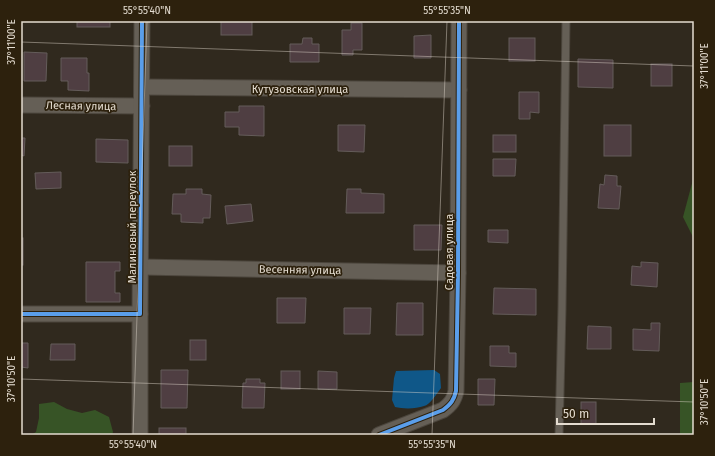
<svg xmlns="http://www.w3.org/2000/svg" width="715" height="456" font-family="'Fira Sans',sans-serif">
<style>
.green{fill:#375426}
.water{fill:#0f5788}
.building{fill:#4f3e42;stroke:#645c5a}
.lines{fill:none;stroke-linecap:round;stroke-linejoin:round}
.lane-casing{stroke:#4c463d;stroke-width:9}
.street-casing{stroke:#4c463d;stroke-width:17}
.lane{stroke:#655f56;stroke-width:7}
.street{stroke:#655f56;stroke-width:15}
.cycleway-casing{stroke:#2d210d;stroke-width:6}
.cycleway{stroke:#5a9eea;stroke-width:4}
.ticks{fill:none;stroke:#e4dcd0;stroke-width:1;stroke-opacity:0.45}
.labels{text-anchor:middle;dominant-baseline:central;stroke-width:3.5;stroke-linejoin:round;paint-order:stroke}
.street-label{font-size:11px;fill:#e4dcd0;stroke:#2d210d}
.neatline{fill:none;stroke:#e4dcd0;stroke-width:1.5}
.ticks-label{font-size:10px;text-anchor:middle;fill:#e4dcd0}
</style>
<rect width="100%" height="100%" fill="#30291e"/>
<!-- green -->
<g class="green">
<path d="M694 176V239L683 217Z"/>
<path d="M694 382V435H680V383Z"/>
<path d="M54 402 67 409 82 413 95 410 109 417 113 432 112 435H31L36 432 39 418V404Z"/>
</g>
<!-- water -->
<path class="water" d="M434 370 440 374 441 388C437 393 430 405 424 406 416 409 403 409 395 407L392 400 394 378 396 371Z"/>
<!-- building -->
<g class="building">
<rect x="77" y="21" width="33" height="6"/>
<rect x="221" y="21" width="31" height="14"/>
<path d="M351 23H362V50H353V55H342V30H351Z"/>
<path d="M431 35V58H414V36Z"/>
<path d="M303 38H312V44H319V62H290V44H302Z"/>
<rect x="509" y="38" width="26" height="23"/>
<path d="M24 52 47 53 46 81H24Z"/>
<path d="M61 58H87V73H89V91L68 90V81H61Z"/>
<path d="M578 59 613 60V88L578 87Z"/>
<rect x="651" y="64" width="21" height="22"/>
<path d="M519 92H539V113L530 112V119H519Z"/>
<path d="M239 106H264V136L239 135V127H225V112H239Z"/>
<path d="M338 125H365L364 152 338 151Z"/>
<rect x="604" y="125" width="27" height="31"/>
<rect x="493" y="135" width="23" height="17"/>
<path d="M21 138H25L24 156 21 155Z"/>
<path d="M96 139 128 140V163L96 162Z"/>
<rect x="169" y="146" width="23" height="20"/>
<path d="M493 159H516L515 176H493Z"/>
<path d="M61 172V188L36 189 35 173Z"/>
<path d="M605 175 617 176V186H621L619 209 598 208 600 184 604 185Z"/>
<path d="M186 189H202V194L211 195 210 218H203V223L181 222V214H172L173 194H186Z"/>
<path d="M347 189H361V193L384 194V213H346Z"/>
<path d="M251 204 253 221 227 224 225 206Z"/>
<path d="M414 225H442L441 250H414Z"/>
<path d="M488 230H508V243L488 242Z"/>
<rect x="21" y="238" width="2" height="27"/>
<path d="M86 262H120V271H115V293H120V302H86Z"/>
<path d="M641 262 658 263 657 287 631 285 632 266 641 267Z"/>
<path d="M494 288 536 289V315L493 314Z"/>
<path d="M277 298H306L305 323H277Z"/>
<path d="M397 303H423V335H396Z"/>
<path d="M344 308H371L370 334H344Z"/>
<path d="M651 323H660L659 351 633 350V329L651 330Z"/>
<path d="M588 326 611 327V349H587Z"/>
<rect x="190" y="340" width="16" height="20"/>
<path d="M21 343H28V368L21 367Z"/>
<path d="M51 344H75V360H50Z"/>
<path d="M490 346H509V353H516V367L490 366Z"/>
<path d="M161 370H188L187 408H161Z"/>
<rect x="281" y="371" width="19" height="18"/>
<path d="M318 371 337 372V389H318Z"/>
<path d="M246 379H260V383H265L264 408H242L243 383H246Z"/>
<path d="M478 379H495L494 405H478Z"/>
<rect x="581" y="402" width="15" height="22"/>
<rect x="159" y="428" width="27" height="7"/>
</g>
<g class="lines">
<defs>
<path id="lane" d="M559 435 562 308 566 21"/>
<g id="street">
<path d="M142 87 459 90"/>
<path d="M21 105 142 106"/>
<path d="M141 267 458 273"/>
<path d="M21 314H140L142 21"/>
<path d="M140 314V435"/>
<path d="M379 435 443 410C451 404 454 400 456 391L458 273 459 21"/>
</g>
</defs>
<!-- lane casing -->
<use href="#lane" class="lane-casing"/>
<!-- street casing -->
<use href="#street" class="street-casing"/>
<!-- lane -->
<use href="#lane" class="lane"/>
<!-- street -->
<use href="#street" class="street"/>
<defs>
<g id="cycleway">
<path d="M21 314H140L142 21"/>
<path d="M379 435 443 410C451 404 454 400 456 391L458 273 459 21"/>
</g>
</defs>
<!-- cycleway casing -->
<use href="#cycleway" class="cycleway-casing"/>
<!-- cycleway -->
<use href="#cycleway" class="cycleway"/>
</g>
<!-- ticks -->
<path class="ticks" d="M21 42 694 66M21 379 694 402M133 435 147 21M432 435 447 21"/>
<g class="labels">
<!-- street labels -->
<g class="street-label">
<text x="300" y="89">Кутузовская улица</text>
<text transform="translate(81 106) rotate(1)">Лесная улица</text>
<text transform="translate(132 227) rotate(-90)">Малиновый переулок</text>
<text transform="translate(449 252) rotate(-90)">Садовая улица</text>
<text transform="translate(300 270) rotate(1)">Весенняя улица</text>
</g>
</g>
<!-- border -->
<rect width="715" height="456" fill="none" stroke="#2d210d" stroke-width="44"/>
<!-- scale -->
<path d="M557 418v6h97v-6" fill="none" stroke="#e4dcd0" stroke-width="2"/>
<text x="563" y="418" font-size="12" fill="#e4dcd0" stroke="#2d210d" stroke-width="3" paint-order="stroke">50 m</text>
<rect x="22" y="22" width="671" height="412" class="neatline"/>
<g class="ticks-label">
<text x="147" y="14">55°55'40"N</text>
<text x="447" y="14">55°55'35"N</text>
<text transform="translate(11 42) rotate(-90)" y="4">37°11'00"E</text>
<text transform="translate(704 66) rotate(-90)" y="4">37°11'00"E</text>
<text transform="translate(11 379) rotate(-90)" y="4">37°10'50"E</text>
<text transform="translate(704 402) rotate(-90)" y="4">37°10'50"E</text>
<text x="133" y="448">55°55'40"N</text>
<text x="432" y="448">55°55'35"N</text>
</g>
</svg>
